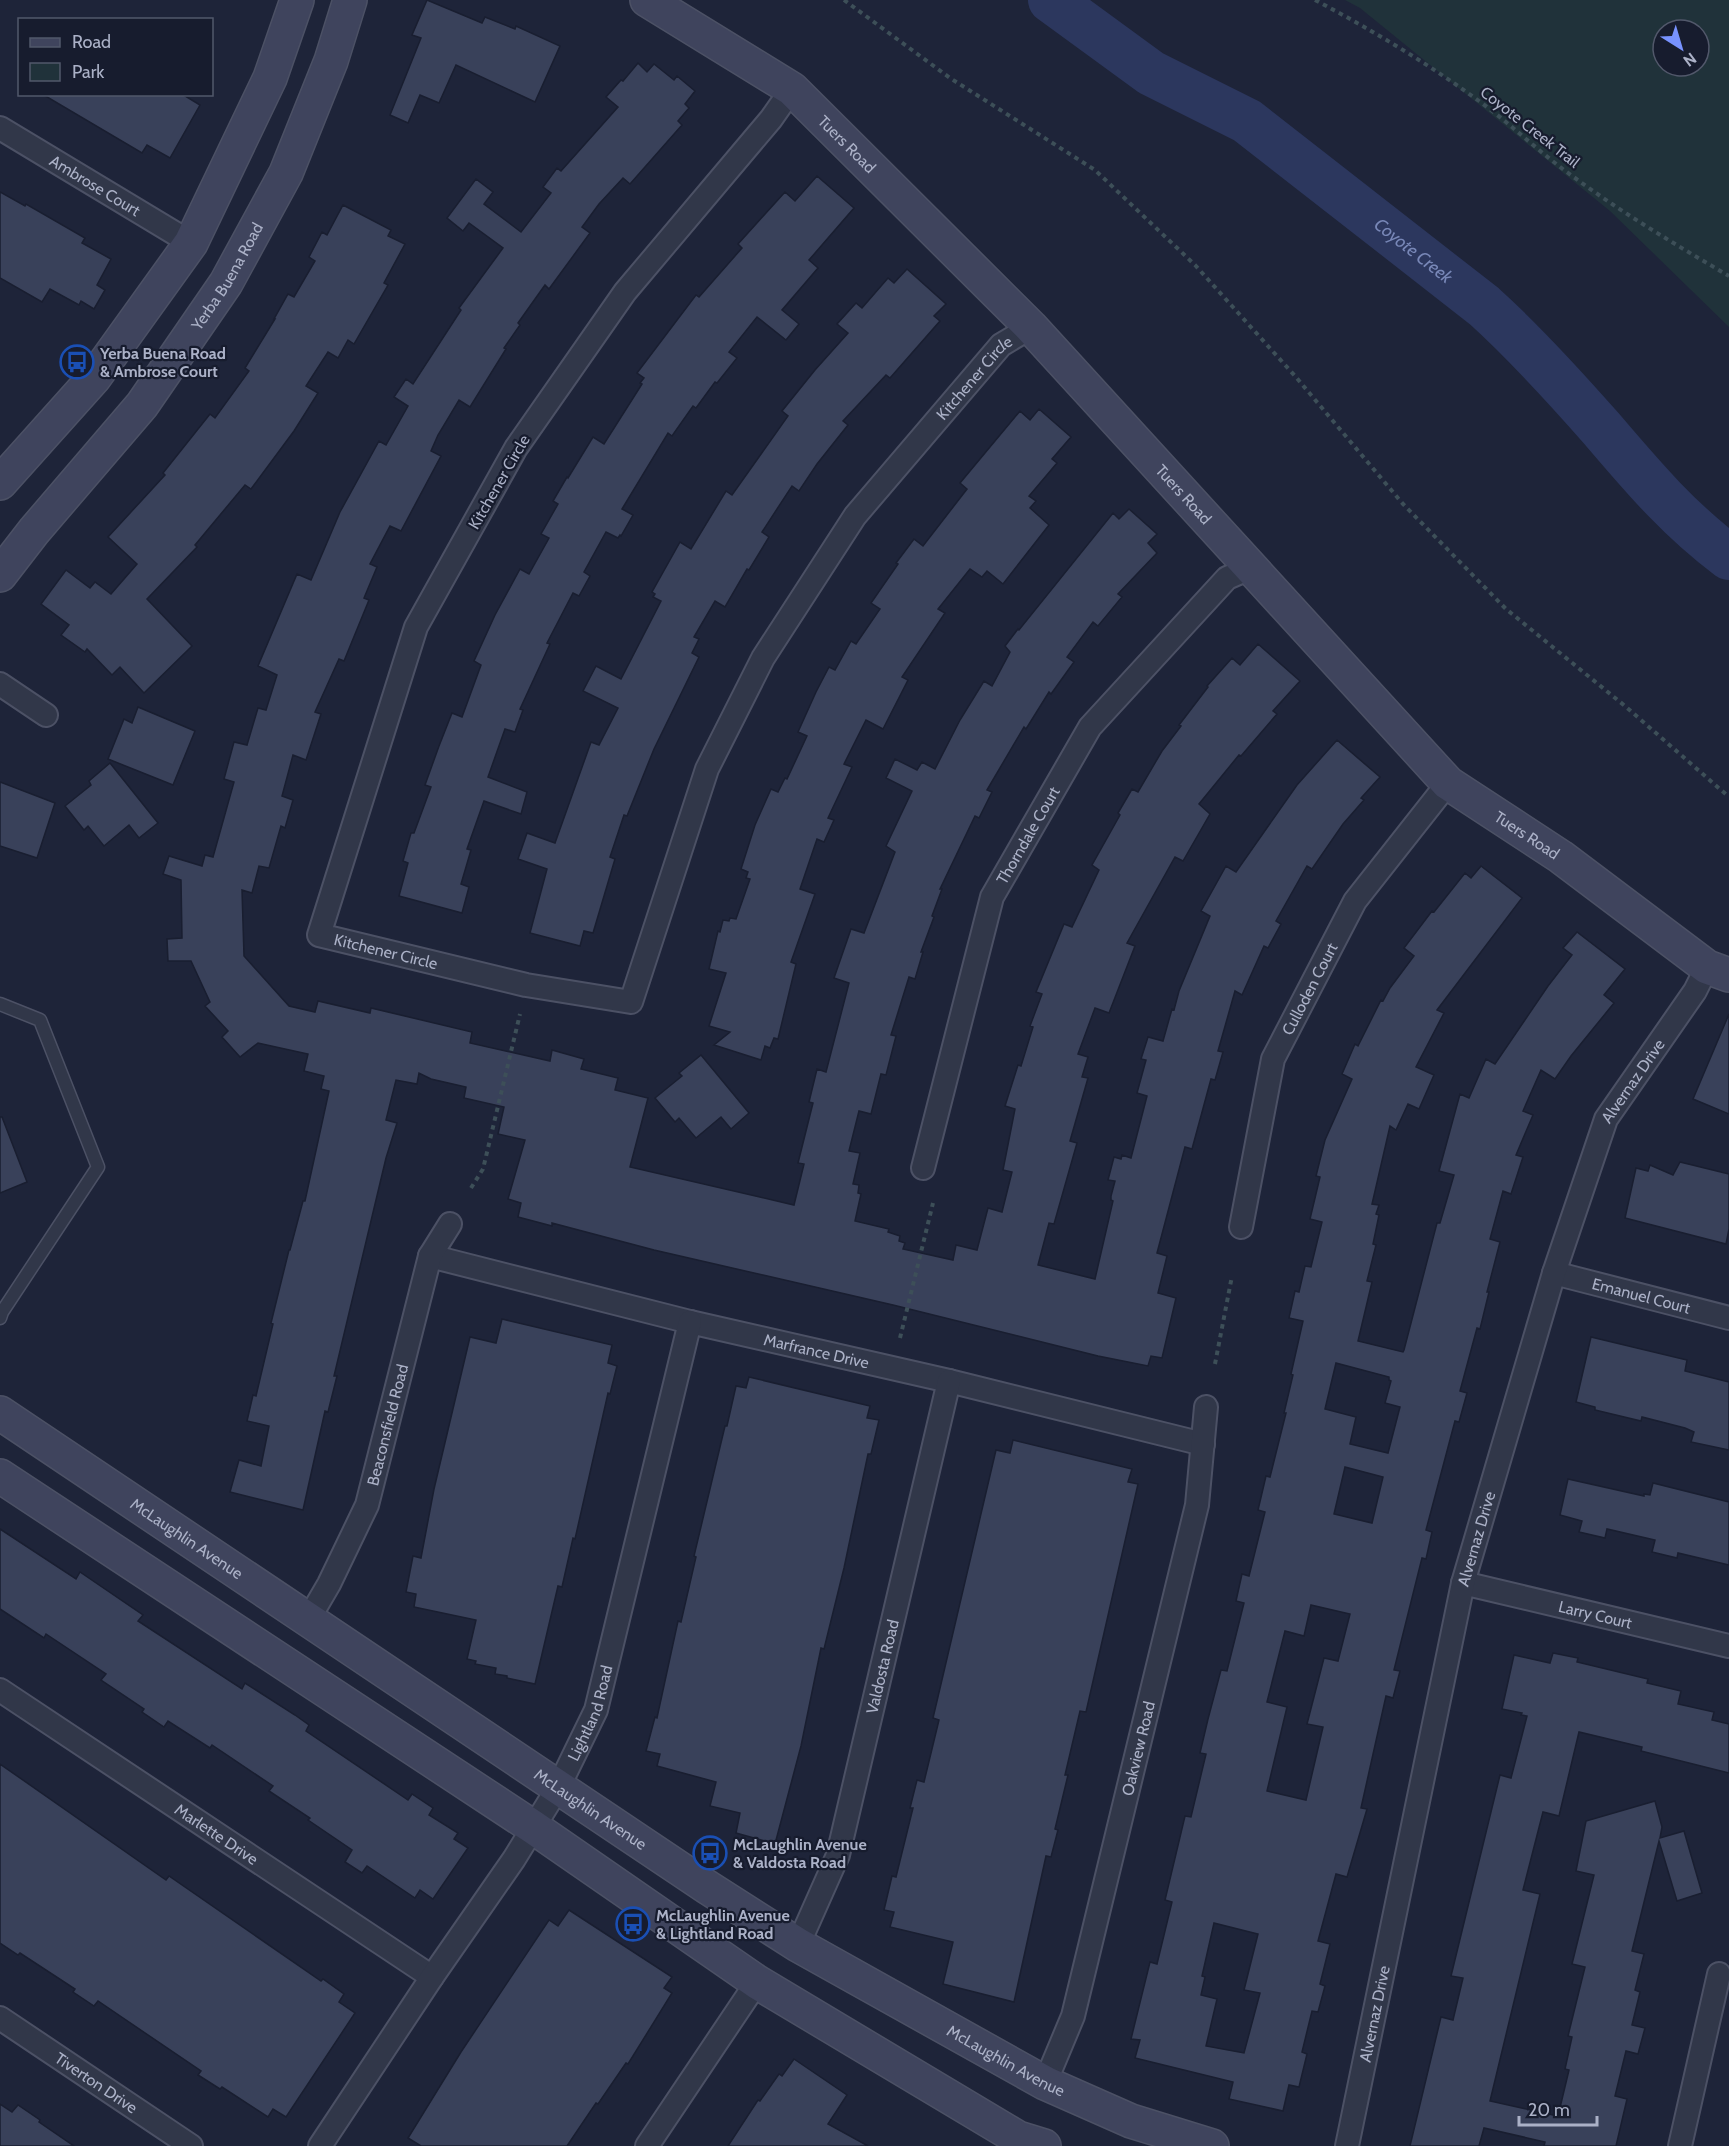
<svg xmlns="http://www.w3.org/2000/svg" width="1729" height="2146" font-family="Cabin,sans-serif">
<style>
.green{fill:#20323a;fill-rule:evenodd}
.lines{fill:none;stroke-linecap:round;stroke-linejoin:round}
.river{stroke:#2c375e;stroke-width:46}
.building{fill:#39415a;stroke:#191e30;stroke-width:1.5;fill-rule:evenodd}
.lane-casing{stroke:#4c5165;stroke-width:15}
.street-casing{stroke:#4c5165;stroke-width:26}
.secondary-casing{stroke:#4c5165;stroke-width:36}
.path{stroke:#3d4f58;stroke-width:4;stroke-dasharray:4.5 4.5;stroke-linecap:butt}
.lane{stroke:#313749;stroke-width:12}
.street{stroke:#313749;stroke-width:22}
.secondary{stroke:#3f445d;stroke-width:33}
.labels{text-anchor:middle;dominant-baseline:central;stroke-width:4.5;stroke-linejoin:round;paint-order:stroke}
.street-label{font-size:16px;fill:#abb1c7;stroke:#171c2e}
.poi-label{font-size:16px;font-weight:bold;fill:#abb1c7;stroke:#171c2e;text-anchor:start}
.water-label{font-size:18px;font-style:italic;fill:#7887b7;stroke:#171c2e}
</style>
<rect width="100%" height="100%" fill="#1e2439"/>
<!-- green -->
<path class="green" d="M1345 0H1729V327L1610 211 1360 8ZM1663 30H1699V66H1663Z"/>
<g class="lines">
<!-- river -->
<path class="river" id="s1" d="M1051 0 1151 73 1247 121 1484 306C1526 344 1564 386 1601 428 1642 476 1678 519 1729 557"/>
</g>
<!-- building -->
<g class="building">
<path d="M427 0 482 23 485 17 515 29 516 26 560 46 535 102 456 65 439 103 420 95 408 123 390 115 421 38 412 35Z"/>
<path d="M638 63 647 72 654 64 674 80 677 76 695 91 685 104 689 108 678 121 682 125 630 184 623 178 599 204 582 227 590 233 549 289 545 285 518 323 520 325 504 348 506 349 470 407 459 400 438 435 431 451 441 456 401 531 390 526 370 564 377 567 364 598 369 600 344 661 339 659 315 712 321 714 306 760 293 755 282 796 293 800 285 828 281 826 269 868 259 866 252 893 242 890 244 956 289 1006 315 1012 318 1001 370 1013 371 1008 472 1032 470 1043 550 1061 552 1050 584 1059 581 1069 618 1078 615 1090 648 1098 630 1167 794 1205 804 1164 798 1163 813 1103 809 1102 817 1069 826 1072 849 983 834 978 851 929 864 933 895 852 886 846 912 791 886 778 895 759 917 770 922 762 935 769 960 720 984 681 992 686 1010 652 1005 646 1018 629 1019 630 1113 513 1119 519 1129 509 1157 534 1148 543 1157 553 1118 594 1122 597 1098 626 1093 622 1067 657 1074 662 1051 694 1049 692 1026 729 1024 727 987 790 992 792 979 818 975 816 940 889H942L932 916 934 917 921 952H923L915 979 909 977 891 1035 896 1036 886 1075 881 1074 871 1114 859 1111 849 1151 860 1153 853 1184 859 1185 858 1193 861 1194 855 1221 889 1229 888 1232 900 1236 899 1241 905 1243 903 1249 953 1260 956 1245 977 1250 988 1208 1002 1212 1012 1172 1003 1170 1015 1109 1005 1106 1018 1065 1021 1066 1033 1027 1030 1026 1042 994 1036 992 1064 924 1072 927 1099 870 1092 865 1120 815 1118 813 1132 789 1138 792 1162 751 1181 726 1179 725 1208 687 1207 686 1232 658 1240 665 1258 644 1300 681 1273 711 1277 714 1241 756 1239 755 1199 804 1210 814 1183 861 1175 857 1127 943 1135 946 1109 1013 1095 1008 1078 1054 1088 1057 1082 1077 1088 1078 1070 1141 1077 1143 1054 1224 1049 1223 1038 1265 1095 1279 1113 1201 1111 1200V1196L1115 1181 1108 1180 1114 1157 1121 1159 1122 1155 1131 1158 1147 1096 1137 1093 1146 1060 1141 1059 1148 1037 1163 1041 1172 1009 1174 1010 1179 991 1210 916 1201 911 1226 866 1236 872 1297 785 1337 740 1380 777 1361 798 1364 800 1343 824 1312 869 1307 866 1276 921 1281 924 1268 948 1264 946 1242 995 1235 991 1218 1051 1223 1052 1215 1080 1211 1079 1192 1149 1185 1147 1157 1253 1167 1256 1158 1293 1176 1298 1162 1358 1151 1356 1148 1366 1098 1356 893 1305 654 1250 552 1223V1226L518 1217 521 1203 508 1199 525 1140 498 1134 504 1107 464 1098 466 1087 431 1079 419 1073 417 1084 396 1080 386 1120 397 1123 386 1158 334 1376H337L328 1412 325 1411 303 1510 230 1492 239 1460 261 1466 269 1426 247 1421 253 1395 256 1396 273 1324 271 1323 289 1250H290L303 1201H305L329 1091 321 1089 324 1076 304 1071 308 1054 258 1043 240 1057 222 1037 228 1031 205 1006 210 1002 191 961H168L167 939 182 938 181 880 163 874 169 856 202 866 205 855 213 857 234 782 224 779 234 742 247 745 258 708 266 710 277 675 258 666 297 574 311 580 340 512 379 441 386 445 408 406 394 397 406 379 413 384 461 310 459 308 503 248 469 223 463 231 447 218 476 179 493 192 484 204 521 232 551 193 543 187 557 168 561 171 618 107 606 97 621 80 623 81Z"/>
<path d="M42 94H182L200 105 170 158 147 145 142 153Z"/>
<path d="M817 176 854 208 809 260 818 268 782 310 799 324 786 340 757 317 729 352 737 358 717 383 715 382 696 408 693 406 672 436 668 433 622 509 633 515 621 536 620 535 618 538 606 532 584 572 590 576 579 596 573 593 547 643 550 644 520 709 523 710 515 732 505 729 488 777 527 792 521 814 484 801 467 849 471 850 461 884 469 887 462 913 399 896 408 863 403 861 411 833H414L431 787 425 785 439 746 452 713 462 717 481 665 474 661 495 615 520 569 529 574 549 538 541 534 558 504 553 501 567 477 568 478 593 437 604 444 642 384 640 383 644 378 637 373 696 295 699 297 742 248 738 244 785 192 795 201Z"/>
<path d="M0 192 25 206 26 204 85 238 82 243 111 259 97 285 105 290 94 309 81 301 79 305 50 289 42 302 0 278Z"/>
<path d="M343 205 391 230 388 236 405 244 384 283 388 285 354 344 348 340 338 358 328 352 306 386 318 393 294 431 251 489 245 485 195 545 197 547 147 599 192 646 144 693 120 667 112 675 87 649 85 652 61 635 69 625 41 604 66 570 90 588 95 582 111 594 137 564 108 537 165 475 163 473 210 414 215 418 249 371 245 368 275 319H274L288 294 294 297 315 261 309 257 322 232 327 235Z"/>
<path d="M907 269 946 304 934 316 940 321 890 378 886 375 843 421 848 425 817 464 799 491 792 486 762 532 769 537 749 570 747 569 725 607 715 601 694 637 699 639 692 653 699 657 654 749 627 816 624 815 610 857 615 859 593 933 584 931 580 946 530 933 547 869 518 859 527 833 555 843 591 742 599 745 618 708 583 691 596 666 621 679 661 601 653 597 655 594 652 592 680 542 691 549 726 491 732 495 788 416 782 411 815 370 848 333 837 324 856 303 862 308 888 278 894 283Z"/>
<path d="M1039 409 1071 437 1052 459 1057 463 1029 496 1036 501 1030 508 1049 525 1003 584 987 571 982 577 970 569 938 609 945 613 902 677 908 680 883 729 866 720 844 764 852 767 828 818 834 820 824 842 817 839 800 889 815 894 791 962 796 964 778 1039 774 1038 770 1048 765 1046 761 1060 714 1045 730 1032 709 1026 726 973 709 969 718 931 720 932 723 920 729 921 730 918 736 919 750 879 746 878 748 872 741 869 755 825 771 789 778 792 785 778 787 779 807 736 798 732 816 692 829 667 835 670 851 641 856 644 880 609 871 603 898 564 896 563 914 539 923 546 967 489 960 483 1020 411 1030 420Z"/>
<path d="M138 707 195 731 173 785 108 759 124 719 132 723Z"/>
<path d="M110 763 158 823 139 838 129 825 104 846 88 826 84 830 65 806 91 785 89 781Z"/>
<path d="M0 782 55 803 37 858 0 846Z"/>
<path d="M1481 866 1522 898 1437 1010 1444 1013 1416 1067 1434 1075 1419 1109 1408 1104 1396 1130 1390 1126 1372 1204 1379 1205 1376 1214 1379 1215 1373 1244 1376 1245 1367 1281 1372 1282 1358 1341 1403 1352 1404 1350 1437 1223H1440L1454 1175 1439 1171 1460 1094 1469 1098 1486 1059 1495 1064 1548 986 1572 955 1563 948 1577 932 1625 969 1604 995 1614 1003 1571 1056 1555 1079 1541 1070 1523 1111 1533 1115 1516 1155 1523 1157 1511 1194 1503 1191 1490 1239 1500 1242 1487 1292H1489L1480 1329 1477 1328 1460 1391 1467 1393 1459 1422 1455 1421 1426 1530 1432 1532 1426 1559 1422 1558 1394 1670 1400 1671 1393 1698 1386 1696 1361 1808 1367 1809 1347 1877 1336 1874 1318 1941 1330 1944 1320 1984 1325 1986 1318 2012 1312 2011 1302 2052 1307 2054 1299 2087 1289 2085 1283 2111 1229 2099 1233 2082 1135 2058 1140 2040 1131 2039 1150 1962 1157 1964 1172 1902 1165 1900 1185 1816 1191 1817 1206 1754 1200 1753 1208 1719 1221 1670 1227 1671 1244 1603 1236 1601 1242 1574 1249 1576 1265 1512 1258 1510 1266 1476 1270 1477 1286 1413H1284L1293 1375 1291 1374 1303 1321 1289 1318 1295 1291 1299 1292 1305 1266 1311 1267 1322 1222 1310 1219 1320 1177 1316 1176 1325 1140 1352 1079 1342 1074 1355 1044 1358 1046 1381 1000 1383 1001 1390 988 1414 956 1404 948 1432 911 1434 912 1465 873 1471 878ZM1336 1363 1389 1377V1380L1391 1381 1385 1403 1400 1407 1388 1453 1350 1444 1356 1417 1325 1409ZM1345 1467 1383 1477 1372 1523 1334 1514ZM1311 1605 1350 1614 1338 1661 1324 1658 1307 1724 1323 1727 1306 1800 1267 1791 1287 1707 1267 1702 1285 1631 1304 1636ZM1214 1923 1258 1934 1244 1990 1260 1993 1244 2053 1206 2046 1217 1999 1201 1995 1205 1977 1202 1976Z"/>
<path d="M1729 1014V1114L1693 1099Z"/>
<path d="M701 1055 749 1113 731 1129 721 1117 696 1138 679 1118 675 1122 655 1098 682 1076 679 1073Z"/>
<path d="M0 1117H2L27 1182 0 1193Z"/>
<path d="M1680 1162 1729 1174V1229L1726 1244 1625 1218 1636 1168 1648 1171 1650 1165 1673 1175Z"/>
<path d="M502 1319 612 1345 608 1363 617 1366 610 1394 608 1393 575 1539 573 1538 562 1587 558 1586 535 1684 507 1678V1676L495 1674 496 1668 475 1664 476 1661 467 1659 476 1620 414 1607 416 1594 406 1592 413 1556 421 1558 434 1489 470 1337 496 1343Z"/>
<path d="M1591 1337 1687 1360 1685 1371 1729 1382V1450L1691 1442 1694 1432 1685 1428 1642 1417 1641 1421 1595 1410V1407L1576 1402Z"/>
<path d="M749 1377 870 1406 867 1418 879 1420 871 1454H868L844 1568 824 1649 821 1648 801 1746 775 1844 736 1833 740 1813 710 1806 716 1782 657 1766 660 1754 646 1751 655 1717 657 1718 678 1621 681 1622 696 1557 694 1556 725 1426H727L736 1386 746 1388Z"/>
<path d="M1013 1440 1132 1469 1128 1482 1138 1484 1086 1712 1080 1711 1065 1775H1068L1055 1829 1058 1830 1051 1857 1046 1856 1014 2002 943 1984 953 1942 890 1927 894 1912 884 1910 892 1876 896 1877 913 1808H910L917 1780 924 1782 939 1720 933 1718 996 1450 1010 1453Z"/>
<path d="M1568 1479 1644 1496V1494L1650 1495 1653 1483 1729 1502V1565L1678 1553 1677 1558 1652 1552 1655 1540 1607 1529 1605 1538 1579 1532 1582 1521 1560 1515Z"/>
<path d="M0 1529 76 1579 80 1572 143 1615 138 1621 242 1689 245 1683 295 1715 309 1725 306 1731 408 1800 412 1794 433 1808 429 1815 458 1833 454 1839 468 1848 433 1899 420 1890 415 1898 367 1866 362 1873 345 1862 352 1850 308 1820 310 1818 269 1791 273 1786 212 1745 210 1748 168 1721 164 1727 142 1712 144 1709 101 1680 106 1674 46 1634 44 1638 0 1609Z"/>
<path d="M1553 1653 1578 1658 1577 1662 1648 1679 1647 1683 1681 1691 1678 1704 1714 1712 1712 1720 1729 1724V1773L1641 1751 1642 1747 1579 1732 1559 1816 1543 1812 1523 1890 1540 1894 1490 2101 1558 2116 1569 2070 1565 2069 1572 2037 1568 2036 1585 1967 1572 1964 1594 1875 1576 1871 1586 1821 1655 1801 1662 1827 1660 1838 1684 1831 1702 1893 1677 1901 1659 1841 1632 1951 1644 1954 1635 1990 1640 1992 1632 2025 1645 2028 1638 2054 1626 2051 1615 2096 1627 2099 1616 2146H1544L1545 2142 1484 2128 1479 2146H1410L1441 2017 1453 2020 1463 1978 1451 1976 1500 1775 1511 1778 1527 1716 1521 1715 1522 1713 1502 1709 1514 1655 1550 1663Z"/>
<path d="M0 1764 166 1880 169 1876 321 1981 323 1979 344 1994 339 2002 355 2013 286 2117 273 2109 268 2117 222 2087 220 2089 198 2075 201 2071 98 2001 94 2006 73 1992 75 1989 20 1953 18 1955 0 1943Z"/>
<path d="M569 1910 672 1977 664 1988 672 1993 628 2064 626 2063 598 2104 596 2103 567 2146H421L408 2138 461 2052 549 1920 558 1926Z"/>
<path d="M794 2059 847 2095 828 2124 868 2146H728L758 2100 760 2101 779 2074 782 2076Z"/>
<path d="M0 2104 12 2112 18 2105 40 2120 39 2122 74 2146H0Z"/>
</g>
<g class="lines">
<defs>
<path id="lane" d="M0 1004 40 1020 98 1167 2 1312 0 1318"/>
<g id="street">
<path id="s2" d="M792 89 771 119 625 292 516 448 416 627 319 935 526 985 631 1002 707 769 763 658 855 516 1001 345 1031 327"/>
<path id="s3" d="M0 128 191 243"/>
<path d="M0 684 46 715"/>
<path id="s4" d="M923 1168 992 897 1090 727 1227 578 1250 568"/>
<path id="s5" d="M1241 1227 1273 1059 1355 901 1448 783"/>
<path id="s6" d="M430 1256 690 1322 949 1381 1203 1444"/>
<path id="s7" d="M1554 1273 1729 1318"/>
<path id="s8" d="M1463 1583 1729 1646"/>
<path id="s9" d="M308 1620 329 1584 367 1505 430 1256 450 1224"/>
<path id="s10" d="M0 1690 432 1977"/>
<path id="s11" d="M798 1945 838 1855 949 1381"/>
<path id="s12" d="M0 2018 191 2146"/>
<path id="s13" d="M1045 2083 1073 2016 1197 1505 1206 1407"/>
<path id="s14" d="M320 2146 432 1977 514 1859 559 1786 596 1710 690 1322"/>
<path d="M647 2146 757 1982"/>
<path id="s15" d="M1347 2146 1463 1583 1554 1273 1606 1119 1695 991 1707 967"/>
<path d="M1680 2146 1719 1974"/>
</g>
<g id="secondary">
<path id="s16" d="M647 0 792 89 1031 327 1448 783 1561 857 1707 967 1729 975"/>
<path d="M0 483 94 378 191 243 270 78 297 0"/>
<path id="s17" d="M0 575 34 531 142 405 226 283 286 173 331 61 350 0"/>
<path id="s18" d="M0 1413 707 1887 798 1945 1045 2083 1131 2121 1212 2146"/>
<path d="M0 1476 533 1827 757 1982 1018 2138 1044 2146"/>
</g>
</defs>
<!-- lane casing -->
<use href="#lane" class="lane-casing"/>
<!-- street casing -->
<use href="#street" class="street-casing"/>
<!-- secondary casing -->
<use href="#secondary" class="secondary-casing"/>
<!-- path -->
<g class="path">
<path d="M844 0 950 78 1095 170 1195 265 1295 376 1403 504 1506 609 1625 706 1729 797"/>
<path d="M1315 0C1372 30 1427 63 1479 101 1512 125 1541 154 1575 178 1624 214 1676 245 1729 276"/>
<path d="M471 1188 483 1169 520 1014"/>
<path d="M900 1338 933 1203"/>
<path d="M1215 1364 1232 1276"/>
</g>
<!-- lane -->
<use href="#lane" class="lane"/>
<!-- street -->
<use href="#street" class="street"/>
<!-- secondary -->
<use href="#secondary" class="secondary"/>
</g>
<!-- icons -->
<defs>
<symbol id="bus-ring" viewBox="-11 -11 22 22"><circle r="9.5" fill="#171c2e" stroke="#1a4fb4" stroke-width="1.5"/><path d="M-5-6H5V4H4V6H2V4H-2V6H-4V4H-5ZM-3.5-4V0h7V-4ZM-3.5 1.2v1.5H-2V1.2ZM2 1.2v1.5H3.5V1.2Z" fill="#1a4fb4"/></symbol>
</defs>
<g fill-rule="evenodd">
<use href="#bus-ring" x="58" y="343" width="38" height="38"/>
<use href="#bus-ring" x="691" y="1834" width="38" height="38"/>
<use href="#bus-ring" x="614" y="1905" width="38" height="38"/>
</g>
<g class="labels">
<!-- street labels -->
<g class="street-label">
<text transform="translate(1530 127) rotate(38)">Coyote Creek Trail</text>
<text stroke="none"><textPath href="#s16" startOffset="248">Tuers Road</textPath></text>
<text stroke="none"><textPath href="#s3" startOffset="111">Ambrose Court</textPath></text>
<text stroke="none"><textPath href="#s17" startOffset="376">Yerba Buena Road</textPath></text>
<text stroke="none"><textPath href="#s2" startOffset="2022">Kitchener Circle</textPath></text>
<text transform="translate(499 482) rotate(-60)">Kitchener Circle</text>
<text stroke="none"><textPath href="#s16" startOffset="734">Tuers Road</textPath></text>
<text stroke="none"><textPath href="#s16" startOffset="1220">Tuers Road</textPath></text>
<text stroke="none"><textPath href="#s4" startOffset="351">Thorndale Court</textPath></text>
<text stroke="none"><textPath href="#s2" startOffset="1050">Kitchener Circle</textPath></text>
<text stroke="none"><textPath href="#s5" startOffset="250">Culloden Court</textPath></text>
<text stroke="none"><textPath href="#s15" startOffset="1107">Alvernaz Drive</textPath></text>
<text stroke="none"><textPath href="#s7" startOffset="90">Emanuel Court</textPath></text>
<text stroke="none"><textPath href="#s6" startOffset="398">Marfrance Drive</textPath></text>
<text stroke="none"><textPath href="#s9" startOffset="212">Beaconsfield Road</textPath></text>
<text stroke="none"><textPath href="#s18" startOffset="225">McLaughlin Avenue</textPath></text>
<text stroke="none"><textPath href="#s15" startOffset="621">Alvernaz Drive</textPath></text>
<text stroke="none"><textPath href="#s8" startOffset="136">Larry Court</textPath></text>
<text stroke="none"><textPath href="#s11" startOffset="292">Valdosta Road</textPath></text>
<text stroke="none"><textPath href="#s14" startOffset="512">Lightland Road</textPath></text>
<text stroke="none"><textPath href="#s13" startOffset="348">Oakview Road</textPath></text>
<text stroke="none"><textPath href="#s18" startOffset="711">McLaughlin Avenue</textPath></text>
<text stroke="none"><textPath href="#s10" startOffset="260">Marlette Drive</textPath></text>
<text stroke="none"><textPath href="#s15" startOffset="135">Alvernaz Drive</textPath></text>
<text stroke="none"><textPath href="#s18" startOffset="1197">McLaughlin Avenue</textPath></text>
<text stroke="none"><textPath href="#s12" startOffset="116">Tiverton Drive</textPath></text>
</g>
<!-- poi labels -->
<g class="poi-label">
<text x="100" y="353">Yerba Buena Road<tspan x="100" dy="18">&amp; Ambrose Court</tspan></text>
<text x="733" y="1844">McLaughlin Avenue<tspan x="733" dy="18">&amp; Valdosta Road</tspan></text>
<text x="656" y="1915">McLaughlin Avenue<tspan x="656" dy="18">&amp; Lightland Road</tspan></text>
</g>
<!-- water labels -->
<g class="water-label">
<text stroke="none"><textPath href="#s1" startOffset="442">Coyote Creek</textPath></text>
</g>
</g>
<!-- legend -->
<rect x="18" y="18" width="195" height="78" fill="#171c2e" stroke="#52586b" stroke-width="1.5"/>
<rect x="30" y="38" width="30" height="9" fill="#3f445d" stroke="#52586b" stroke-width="1.5"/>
<text x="72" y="48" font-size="18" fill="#abb1c7">Road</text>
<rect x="30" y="63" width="30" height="18" fill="#20323a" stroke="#52586b" stroke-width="1.5"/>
<text x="72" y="78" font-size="18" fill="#abb1c7">Park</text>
<!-- north arrow -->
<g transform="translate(1681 48) rotate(143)"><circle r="28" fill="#171c2e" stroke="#52586b" stroke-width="1.5"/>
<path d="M0-4.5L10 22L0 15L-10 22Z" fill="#7892ff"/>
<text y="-9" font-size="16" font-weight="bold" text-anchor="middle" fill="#abb1c7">N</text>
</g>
<!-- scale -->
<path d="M1519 2116v9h78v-9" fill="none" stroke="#abb1c7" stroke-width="3"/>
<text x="1528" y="2116" font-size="18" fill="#abb1c7" stroke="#171c2e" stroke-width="4.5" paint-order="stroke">20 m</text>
</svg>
